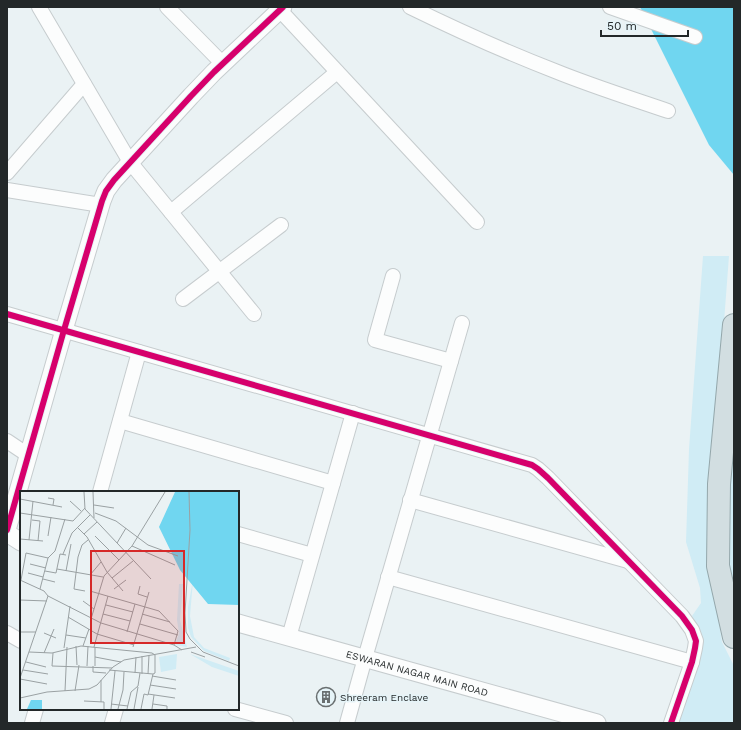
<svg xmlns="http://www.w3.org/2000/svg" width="741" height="730" font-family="'Work Sans',sans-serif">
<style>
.green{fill:#d0ecf5}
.water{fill:#70d6f0}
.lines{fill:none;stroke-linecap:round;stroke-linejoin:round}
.minor-casing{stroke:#c6ccce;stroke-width:16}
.tertiary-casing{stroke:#c6ccce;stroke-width:19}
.trunk-casing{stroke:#94a7ab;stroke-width:24}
.minor{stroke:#fcfdfd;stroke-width:14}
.tertiary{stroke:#fcfdfd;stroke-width:17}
.trunk{stroke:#d2dee1;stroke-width:22}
.cycleway-casing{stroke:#e6f4f8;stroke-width:8}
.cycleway{stroke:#d6006c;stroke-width:6}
.labels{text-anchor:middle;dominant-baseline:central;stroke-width:3;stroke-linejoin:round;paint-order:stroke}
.street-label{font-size:10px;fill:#232829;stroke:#e6f4f8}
.poi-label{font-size:10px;fill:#232829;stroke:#e6f4f8;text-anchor:start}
.inset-road{fill:none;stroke:#9aa1a3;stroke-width:1}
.view{fill:#d62828;fill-opacity:0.15;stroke:#d62828;stroke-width:2}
.inset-edge{fill:none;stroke:#232829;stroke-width:2}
</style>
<rect width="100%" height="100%" fill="#eaf2f4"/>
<!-- green -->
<g class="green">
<path d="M703 256H729L707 546 722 642 734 666V723H678L701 637 692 616 701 603 700 588 686 542 689 449Z"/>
<path d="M734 422V588L728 562V478Z"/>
</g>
<!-- water -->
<path class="water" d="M640 7H734V175L709 145Z"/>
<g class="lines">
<defs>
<g id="minor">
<path d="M39 7 130 162 254 314"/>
<path d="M167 7 223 64"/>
<path d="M277 7 477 222"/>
<path d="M410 7C457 30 506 52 555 71 592 86 630 98 668 111"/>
<path d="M610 7 695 37"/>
<path d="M7 173 84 84"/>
<path d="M7 190 101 205"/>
<path d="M171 212 337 72"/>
<path d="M393 276 375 340 451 361"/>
<path d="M183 299 281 225"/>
<path d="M7 314 532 465 538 469 548 478 682 616 692 630 696 641 695 648 692 662 671 723"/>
<path d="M120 421 333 483"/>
<path d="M7 441 28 455"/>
<path d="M100 492 139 352"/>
<path d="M410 500 628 561"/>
<path d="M238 534 312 555"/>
<path d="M388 577 692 662"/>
<path d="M7 633 21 641"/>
<path d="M289 637 353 413"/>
<path d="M235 709 286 723"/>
<path d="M32 723 36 709"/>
<path d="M112 723 116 709"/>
<path d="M347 723 365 658 462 323"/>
</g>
<g id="tertiary">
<path d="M7 530 64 330 102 201 106 191 114 180 191 96 214 72 283 7"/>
<path d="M7 533 21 542"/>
<path id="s1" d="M238 623 597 723"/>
</g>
<path id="trunk" d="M734 325 719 484 718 566 734 637"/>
</defs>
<!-- minor casing -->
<use href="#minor" class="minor-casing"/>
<!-- tertiary casing -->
<use href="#tertiary" class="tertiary-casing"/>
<!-- trunk casing -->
<use href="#trunk" class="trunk-casing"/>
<!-- minor -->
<use href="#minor" class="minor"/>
<!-- tertiary -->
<use href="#tertiary" class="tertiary"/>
<!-- trunk -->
<use href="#trunk" class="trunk"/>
<defs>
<g id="cycleway">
<path d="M7 314 532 465 538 469 548 478 682 616 692 630 696 641 695 648 692 662 671 723"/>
<path d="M7 530 64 330 102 201 106 191 114 180 191 96 214 72 283 7"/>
</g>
</defs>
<!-- cycleway casing -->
<use href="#cycleway" class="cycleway-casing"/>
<!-- cycleway -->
<use href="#cycleway" class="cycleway"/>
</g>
<!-- icons -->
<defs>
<symbol id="building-ring" viewBox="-11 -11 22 22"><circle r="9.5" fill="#e6f4f8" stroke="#696f70" stroke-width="1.5"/><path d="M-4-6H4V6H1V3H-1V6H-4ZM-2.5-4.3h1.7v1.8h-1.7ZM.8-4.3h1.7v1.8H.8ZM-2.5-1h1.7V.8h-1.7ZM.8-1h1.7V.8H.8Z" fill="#696f70"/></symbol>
</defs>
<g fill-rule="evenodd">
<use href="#building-ring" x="315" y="686" width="22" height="22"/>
</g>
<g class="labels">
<!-- street labels -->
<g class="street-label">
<text stroke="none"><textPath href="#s1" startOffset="186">ESWARAN NAGAR MAIN ROAD</textPath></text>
</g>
<!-- poi labels -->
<g class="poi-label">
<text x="340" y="697">Shreeram Enclave</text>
</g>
</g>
<!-- overview -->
<g transform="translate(20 491)">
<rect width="219" height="219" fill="#eaf2f4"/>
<path d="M173 89 170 125 174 146 184 157 210 167 209 170 184 160 171 146 168 137V116ZM159 93H163L160 129 167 156 155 154 159 142 157 129ZM157 163 156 178 141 181 139 166ZM170 163 219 180V185L192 176Z" fill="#d0ecf5"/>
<path d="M155 1H219V114L188 113 160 79 139 36ZM11 209H22V218H7Z" fill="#70d6f0"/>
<path class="inset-road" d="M64 1 65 18 131 88M73 1 74 27M169 1 170 39 165 122 166 141 170 148 183 161 219 175M28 7 34 8 33 14M0 8 42 16M50 10 61 20M74 14 94 17M0 22 53 30 65 17M75 22 96 30 128 54 158 65M12 29 20 30 18 50M57 36 67 46 87 81 103 100M64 43 77 31M28 45 31 26M75 45 99 69M0 48 23 50M9 49 13 10M97 52 106 37M112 55 155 74M43 63 52 42 70 24M10 73 26 77M37 78 83 86M25 80 36 82 40 63 46 64M46 80 51 53M8 82 23 86M70 84 81 71M92 87 113 70M23 88 35 91M0 89 24 100 28 105 0 187M1 89 6 62 28 67M120 95 118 103 127 106M20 98 28 67 35 60 45 28M94 98 106 89M65 100 54 98 58 66 62 54 68 49M70 100 139 120 158 140 154 154M28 105 81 132 154 154 162 159M0 109 27 110M63 110 74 118M86 114 113 121M83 123 110 130M122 123 150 131M48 126 77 143 114 154M71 128 84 85 112 55 145 1M120 133 158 144M0 141H16M107 141 115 113M24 142 36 147M46 144 66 147M56 155 57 174M63 155 69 138M74 156 88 105M113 156 129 101M44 157 50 115M9 161 32 162 61 155 132 162 135 164V182L133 183 128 204 124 203 121 218M171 161 185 166M24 162 34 138M33 162 32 175 92 177M75 166 101 171M6 171 26 176M67 175 68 155M73 175V181L86 182M75 175V156M3 179 28 183M89 179 133 183M115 182 116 166M122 183V165M128 183 129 164M132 185 156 189M0 188 27 193M130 194 156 198M45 200 47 156M55 200 59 174M128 203 155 207M0 207 27 201 69 198 77 194 93 176 104 169 176 156M64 210 84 211V218M81 211V189M91 213 108 215M133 213 147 215V218M91 218 95 180M98 218 103 199 104 181M107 218 111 201 118 195 120 182M114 218 118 196M132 218 134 204"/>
<path class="view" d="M71 60H164V152H71Z"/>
<rect width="219" height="219" class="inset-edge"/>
</g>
<!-- border -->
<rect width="741" height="730" fill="none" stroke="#232829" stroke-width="16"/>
<!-- scale -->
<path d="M601 30v6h87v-6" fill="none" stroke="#232829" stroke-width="2"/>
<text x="607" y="30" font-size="12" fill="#232829" stroke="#e6f4f8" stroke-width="3" paint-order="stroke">50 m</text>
</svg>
